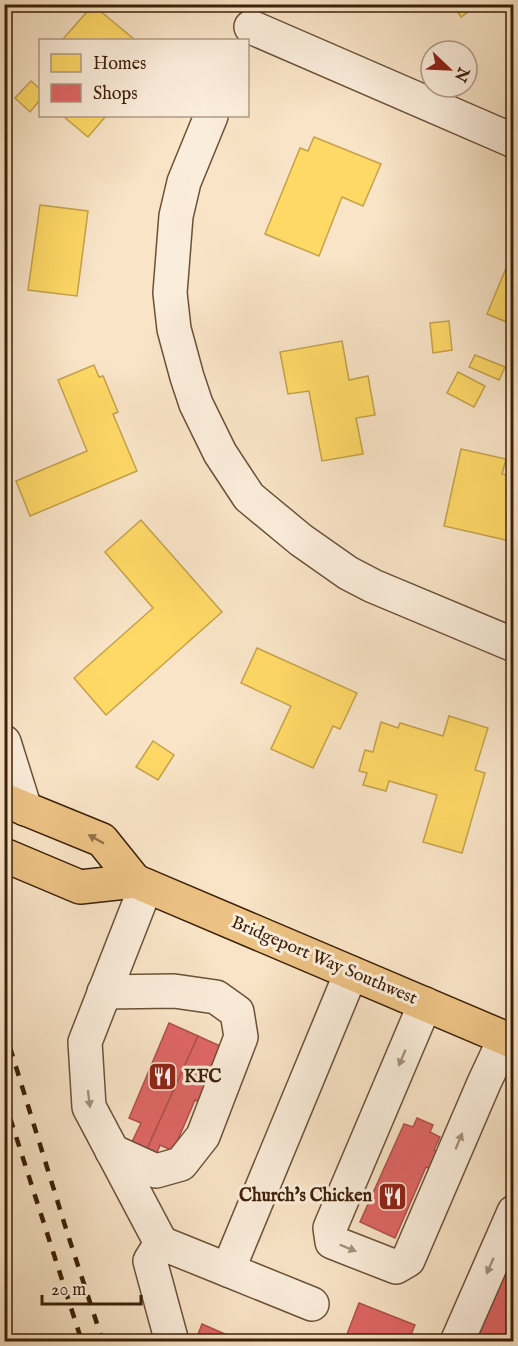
<svg xmlns="http://www.w3.org/2000/svg" width="518" height="1346" font-family="'IM FELL English',serif">
<style>
.homes{fill:#ffd966;stroke:#c4a24a;stroke-width:1.5}
.shops{fill:#e06666;stroke:#af514a;stroke-width:1.5}
.lines{fill:none;stroke-linecap:round;stroke-linejoin:round}
.minor-casing{stroke:#6b5138;stroke-width:36}
.major-casing{stroke:#3c2008;stroke-width:36}
.minor{stroke:#fbeddb;stroke-width:33}
.major{stroke:#ecc284;stroke-width:33}
.rail{stroke:#3c2008;stroke-width:4.5;stroke-dasharray:10 10;stroke-linecap:butt}
.oneway{fill:#947146}
.oneway2{fill:#a5917c}
.labels{text-anchor:middle;dominant-baseline:central;stroke-width:6;stroke-linejoin:round;paint-order:stroke}
.street-label{font-size:18px;fill:#3c2008;stroke:#fbeddb}
.poi-label{font-size:18px;font-weight:bold;fill:#3c2008;stroke:#fbeddb;text-anchor:start}
</style>
<rect width="100%" height="100%" fill="#f9e4c7"/>
<filter id="stains"><feTurbulence type="fractalNoise" baseFrequency=".00333" numOctaves="4"/><feColorMatrix values="0 0 0 0 .2 0 0 0 0 .09 0 0 0 0 .02 0 0 0 .5 -.17"/></filter>
<radialGradient id="worn" r=".72"><stop offset=".6" stop-color="#630" stop-opacity="0"/><stop offset="1" stop-color="#630" stop-opacity=".3"/></radialGradient>
<!-- homes -->
<g class="homes">
<path d="M453 4H480L461 17Z"/>
<path d="M93 5 135 40H62Z"/>
<path d="M31 81 40 89V100L30 112 15 98Z"/>
<path d="M63 116H106L88 137Z"/>
<path d="M314 137 381 164 363 206 342 197 319 256 265 234 300 148 308 151Z"/>
<path d="M40 205 88 211 77 296 28 290Z"/>
<path d="M514 249V325L487 314Z"/>
<path d="M449 321 452 350 433 353 430 323Z"/>
<path d="M342 341 349 380 368 376 375 415 356 418 363 454 322 461 309 391 288 394 280 352Z"/>
<path d="M475 355 505 367 499 380 469 367Z"/>
<path d="M94 365 99 377 103 376 118 412 113 414 137 471 30 516 16 481 87 451 58 380Z"/>
<path d="M458 372 485 386 474 407 447 393Z"/>
<path d="M461 449 506 459 502 474 514 477V542L444 526Z"/>
<path d="M141 520 222 612 106 715 74 678 153 608 105 552Z"/>
<path d="M257 648 357 693 340 729 333 726 313 768 271 749 291 706 241 683Z"/>
<path d="M449 716 488 728 475 770 485 773 462 853 423 842 437 795 389 781 386 791 363 785 367 773 359 771 365 750 373 752 381 722 398 728 400 723 443 736Z"/>
<path d="M153 741 174 755 158 780 136 767Z"/>
</g>
<!-- shops -->
<g class="shops">
<path d="M169 1023 198 1036 147 1149 132 1142 141 1123 129 1118Z"/>
<path d="M198 1036 220 1046 210 1069 219 1073 205 1104 195 1100 173 1151 160 1145 157 1153 147 1149Z"/>
<path d="M417 1118 433 1125 430 1132 440 1137 434 1150 439 1152 432 1170 426 1167 395 1238 360 1222 404 1124 413 1127Z"/>
<path d="M514 1249V1342H474Z"/>
<path d="M359 1303 415 1325 408 1342H344Z"/>
<path d="M202 1324 243 1342H195Z"/>
</g>
<g class="lines">
<defs>
<g id="minor">
<path d="M251 27 514 141"/>
<path d="M211 116 184 182 176 216 170 293 174 329 187 377 196 404 220 453 249 497 301 540 348 573 373 586 514 645"/>
<path d="M4 742 25 809"/>
<path d="M146 886 85 1042 89 1107 161 1243"/>
<path d="M104 992 174 991 216 997 237 1012 241 1037 203 1136 181 1164 156 1171 112 1151"/>
<path d="M425 1004 330 1228 332 1242 396 1267 408 1260 484 1083 505 1038"/>
<path d="M312 1304 228 1270 351 973"/>
<path d="M172 1342 150 1261 161 1243 228 1270"/>
<path d="M457 1342 514 1212"/>
</g>
<g id="major">
<path d="M4 800 102 840 135 881 514 1042"/>
<path d="M4 855 80 887 135 881"/>
</g>
</defs>
<!-- minor casing -->
<use href="#minor" class="minor-casing"/>
<!-- major casing -->
<use href="#major" class="major-casing"/>
<!-- minor -->
<use href="#minor" class="minor"/>
<!-- major -->
<use href="#major" class="major"/>
<!-- rail -->
<g class="rail">
<path d="M4 1028 67 1232 103 1342"/>
<path d="M4 1099 82 1342"/>
</g>
</g>
<!-- one-way arrows -->
<defs><path id="oneway-solid" d="M-6-.8H1V-3.2L6.5 0L1 3.2V.8H-6Z" transform="scale(1.5)"/></defs>
<use class="oneway" href="#oneway-solid" transform="translate(96 839) rotate(-151)"/>
<g class="oneway2">
<use href="#oneway-solid" transform="translate(402 1058) rotate(113)"/>
<use href="#oneway-solid" transform="translate(89 1099) rotate(83)"/>
<use href="#oneway-solid" transform="translate(459 1141) rotate(-67)"/>
<use href="#oneway-solid" transform="translate(348 1248) rotate(22)"/>
<use href="#oneway-solid" transform="translate(490 1266) rotate(114)"/>
</g>
<!-- icons -->
<defs>
<symbol id="restaurant-square" viewBox="-11 -11 22 22"><rect x="-9" y="-9" width="18" height="18" rx="4" fill="#8f2418" stroke="#fbeddb"/><path d="M-5-6h1v4h1v-4h1v4h1v-4h1v5L-1.5 .5V6h-2V.5L-5-1ZM5-6V6H3V1.5H1.5Q1.5-4 5-6Z" fill="#fff"/></symbol>
</defs>
<g fill-rule="evenodd">
<use href="#restaurant-square" x="146" y="1060" width="33" height="33"/>
<use href="#restaurant-square" x="376" y="1180" width="33" height="33"/>
</g>
<g class="labels">
<!-- street labels -->
<g class="street-label">
<text transform="translate(324 961) rotate(23)">Bridgeport Way Southwest</text>
</g>
<!-- poi labels -->
<g class="poi-label">
<text x="184" y="1077">KFC</text>
<text x="372" y="1196" text-anchor="end">Church's Chicken</text>
</g>
</g>
<!-- margin -->
<rect width="518" height="1346" fill="none" stroke="#f9e4c7" stroke-width="24"/>
<rect x="6" y="6" width="506" height="1334" fill="none" stroke="#3c2008" stroke-width="3"/>
<rect x="12" y="12" width="494" height="1322" fill="none" stroke="#3c2008" stroke-width="1.5"/>
<!-- legend -->
<rect x="39" y="39" width="210" height="78" fill="#fbeddb" stroke="#af9b87" stroke-width="1.5"/>
<rect x="51" y="54" width="30" height="18" fill="#ffd966" stroke="#af9b87" stroke-width="1.5"/>
<text x="93" y="69" font-size="18" fill="#3c2008">Homes</text>
<rect x="51" y="84" width="30" height="18" fill="#e06666" stroke="#af9b87" stroke-width="1.5"/>
<text x="93" y="99" font-size="18" fill="#3c2008">Shops</text>
<!-- north arrow -->
<g transform="translate(449 69) rotate(113)"><circle r="28" fill="#fbeddb" stroke="#af9b87" stroke-width="1.5"/>
<path d="M0-4.5L10 22L0 15L-10 22Z" fill="#8f2418"/>
<text y="-9" font-size="16" font-weight="bold" text-anchor="middle" fill="#3c2008">N</text>
</g>
<!-- scale -->
<path d="M42 1295v9h99v-9" fill="none" stroke="#3c2008" stroke-width="3"/>
<text x="51" y="1295" font-size="18" fill="#3c2008" stroke="#fbeddb" stroke-width="4.5" paint-order="stroke">20 m</text>
<rect width="100%" height="100%" filter="url(#stains)"/>
<rect width="100%" height="100%" fill="url(#worn)"/>
</svg>
